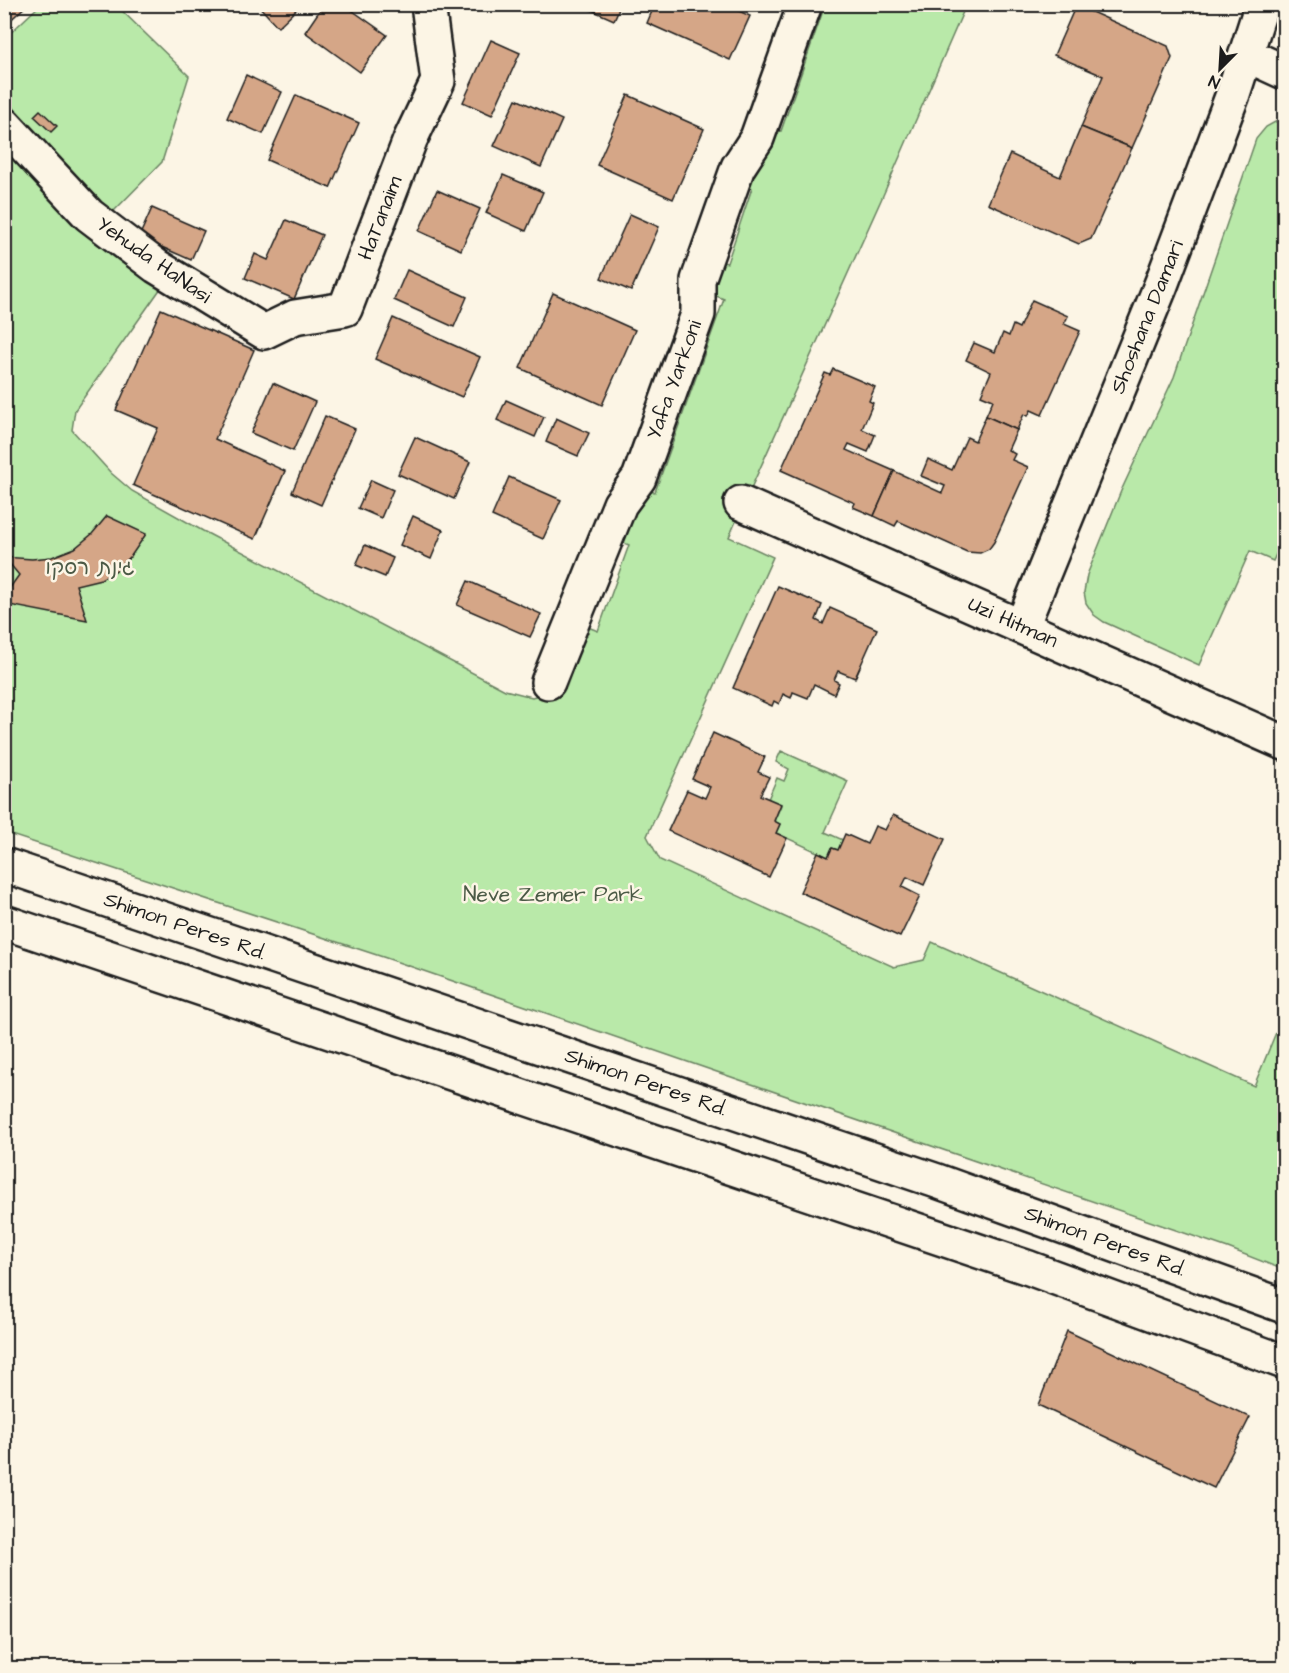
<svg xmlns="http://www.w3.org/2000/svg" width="1289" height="1673" font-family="'Architects Daughter','Playpen Sans Hebrew',sans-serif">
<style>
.green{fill:#b9e9a9;stroke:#6a8262;stroke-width:1.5}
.building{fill:#d5a687;stroke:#1c1c1c;stroke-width:1.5}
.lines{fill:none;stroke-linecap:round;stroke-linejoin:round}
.minor-casing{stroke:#1c1c1c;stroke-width:38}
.minor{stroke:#fcf5e5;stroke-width:33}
.labels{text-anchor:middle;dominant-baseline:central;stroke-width:5;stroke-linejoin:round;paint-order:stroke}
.street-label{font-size:21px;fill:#1c1c1c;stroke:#fcf5e5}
.park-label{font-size:21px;fill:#4b5a46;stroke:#fcf5e5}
</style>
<rect width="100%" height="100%" fill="#fcf5e5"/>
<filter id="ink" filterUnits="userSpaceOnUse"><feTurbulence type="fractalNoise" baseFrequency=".0167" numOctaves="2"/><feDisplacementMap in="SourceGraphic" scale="12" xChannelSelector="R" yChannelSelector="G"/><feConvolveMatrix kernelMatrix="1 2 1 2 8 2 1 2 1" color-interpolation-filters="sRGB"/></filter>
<g filter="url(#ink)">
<!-- green -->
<g class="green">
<path d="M40 5H116L189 76 162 162 112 213 5 102V38Z"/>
<path d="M825 5H966L881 200 729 537 773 557 647 836 660 860 894 967 924 960 932 942 1254 1086 1284 1013V1270L1228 1248 386 958 5 833 4 143 161 288 75 410 72 430 111 473 132 491 203 531 505 690 532 697 566 688 588 627 598 631 629 545 619 541 645 491 655 492 724 299 716 296 713 274 717 261 727 263 752 188 743 185 772 129 781 131Z"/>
<path d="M1284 117V536L1273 561 1250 551 1199 665 1104 622 1094 615 1086 603 1084 592 1087 575 1121 491 1174 377 1256 139 1266 127Z"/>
<path d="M781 751 848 781 825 832 843 840 838 850 832 848 828 857 776 833 780 824 774 821 781 805 768 799 777 778 784 781 789 769 776 762Z"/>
</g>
<!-- building -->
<g class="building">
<path d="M4 4H28L4 26Z"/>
<path d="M257 4H302L278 27Z"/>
<path d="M324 4H343L387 35 360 72 305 32Z"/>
<path d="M578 4H621L614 20Z"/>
<path d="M655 4H724L750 16 730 60 647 23Z"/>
<path d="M1076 5 1168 46 1172 58 1132 148 1081 127 1103 76 1054 55Z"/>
<path d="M491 40 520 53 492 115 463 102Z"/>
<path d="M246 75 282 92 263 134 227 118Z"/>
<path d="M296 95 359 123 330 188 267 160Z"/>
<path d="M628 95 704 129 673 199 597 165Z"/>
<path d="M516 99 562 120 541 167 494 146Z"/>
<path d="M40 110 57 126 51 132 34 116Z"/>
<path d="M1081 127 1132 148 1091 239 1079 244 988 204 1010 154 1060 177Z"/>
<path d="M503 175 543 192 526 231 486 213Z"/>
<path d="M437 190 480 209 461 250 419 231Z"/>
<path d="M152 208 204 231 191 260 139 237Z"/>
<path d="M630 214 659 227 631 291 601 278Z"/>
<path d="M286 220 322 235 294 299 245 278 255 254 268 260Z"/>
<path d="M407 270 467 297 454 327 394 300Z"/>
<path d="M553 293 635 330 602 405 520 368Z"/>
<path d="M1032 300 1068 316 1064 324 1080 331 1042 415 1031 410 1028 416 1024 414 1017 430 986 416 993 400 981 395 991 372 966 360 974 343 995 352 1003 333 1009 336 1013 325 1019 328Z"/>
<path d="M161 309 254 350 215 439 285 471 255 539 133 485 158 428 116 410Z"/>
<path d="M393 318 480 357 462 397 375 359Z"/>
<path d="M833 369 875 387 869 401 873 403 862 429 875 435 868 452 849 444 846 450 894 471 874 516 853 507 855 503 781 470 825 373 830 375Z"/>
<path d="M273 383 315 402 293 451 251 433Z"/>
<path d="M506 400 544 417 535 437 497 420Z"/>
<path d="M325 416 355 429 321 505 292 492Z"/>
<path d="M986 416 1017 430 1008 450 1015 454 1012 460 1028 467 994 542 989 549 980 553 967 552 898 521 895 526 874 516 894 471 942 493 945 486 921 476 928 459 952 470 967 437 975 441Z"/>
<path d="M556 418 589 433 578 456 546 442Z"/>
<path d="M415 437 470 462 454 499 398 474Z"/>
<path d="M509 477 561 500 543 539 492 516Z"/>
<path d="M371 480 393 490 381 518 358 508Z"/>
<path d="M107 516 146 534 131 556 117 570 101 579 76 585 87 620 4 604V596L19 575 4 557 32 559 52 557 75 548 92 534Z"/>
<path d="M413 516 443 530 431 559 400 545Z"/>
<path d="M365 545 393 558 385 577 356 565Z"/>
<path d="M468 581 541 614 530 637 457 605Z"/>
<path d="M778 586 822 605 816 620 823 624 830 608 877 629 855 678 838 671 834 680 839 683 834 694 814 684 808 698 793 692 791 698 783 694 779 704 774 701 772 706 733 688Z"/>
<path d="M713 733 765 757 758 772 769 777 760 795 781 804 774 821 780 824 776 833 787 838 769 877 668 831 687 790 705 798 710 787 692 779Z"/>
<path d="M893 815 945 839 924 885 907 877 902 887 920 896 900 937 800 892 818 852 828 857 832 848 838 850 845 834 867 844 875 826 885 830Z"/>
<path d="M1067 1331 1250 1417 1214 1488 1038 1405Z"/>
</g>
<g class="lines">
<defs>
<g id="minor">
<path d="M1247 55 1284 72"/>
<path d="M4 124 89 215 156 266 264 332 295 317 345 309 410 140 438 81 428 4"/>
<path d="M741 503 1284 743"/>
<path d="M1022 626 1161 285 1233 94 1262 4"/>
<path d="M548 682 620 504 639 478 698 314V280L738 167 757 138 805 4"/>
<path d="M4 865 937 1181 1284 1306"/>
<path d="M4 922 1029 1268 1284 1362"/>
</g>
</defs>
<!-- minor casing -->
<use href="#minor" class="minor-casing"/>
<!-- minor -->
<use href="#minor" class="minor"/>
</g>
</g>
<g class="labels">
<!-- street labels -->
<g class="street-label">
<text transform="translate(380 218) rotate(-69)">HaTanaim</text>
<text transform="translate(154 260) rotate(35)">Yehuda HaNasi</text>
<text transform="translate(1147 317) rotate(-68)">Shoshana Damari</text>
<text transform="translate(674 380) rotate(-70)">Yafa Yarkoni</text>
<text transform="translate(1013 622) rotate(24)">Uzi Hitman</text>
<text transform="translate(185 926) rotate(19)">Shimon Peres Rd.</text>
<text transform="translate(646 1082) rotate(19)">Shimon Peres Rd.</text>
<text transform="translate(1105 1241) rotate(20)">Shimon Peres Rd.</text>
</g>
<!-- park labels -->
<g class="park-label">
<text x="90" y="567">גינת רסקו</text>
<text x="553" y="894">Neve Zemer Park</text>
</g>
</g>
<!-- margin -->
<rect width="1289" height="1673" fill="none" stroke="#fcf5e5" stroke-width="24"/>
<rect x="12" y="12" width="1265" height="1649" fill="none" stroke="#1c1c1c" stroke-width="2" filter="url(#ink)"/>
<!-- north arrow -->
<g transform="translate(1220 69) rotate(204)" stroke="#fcf5e5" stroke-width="4.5" paint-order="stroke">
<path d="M0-4.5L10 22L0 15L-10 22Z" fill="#1c1c1c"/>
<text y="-9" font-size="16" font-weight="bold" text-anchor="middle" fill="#1c1c1c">N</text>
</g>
</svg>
